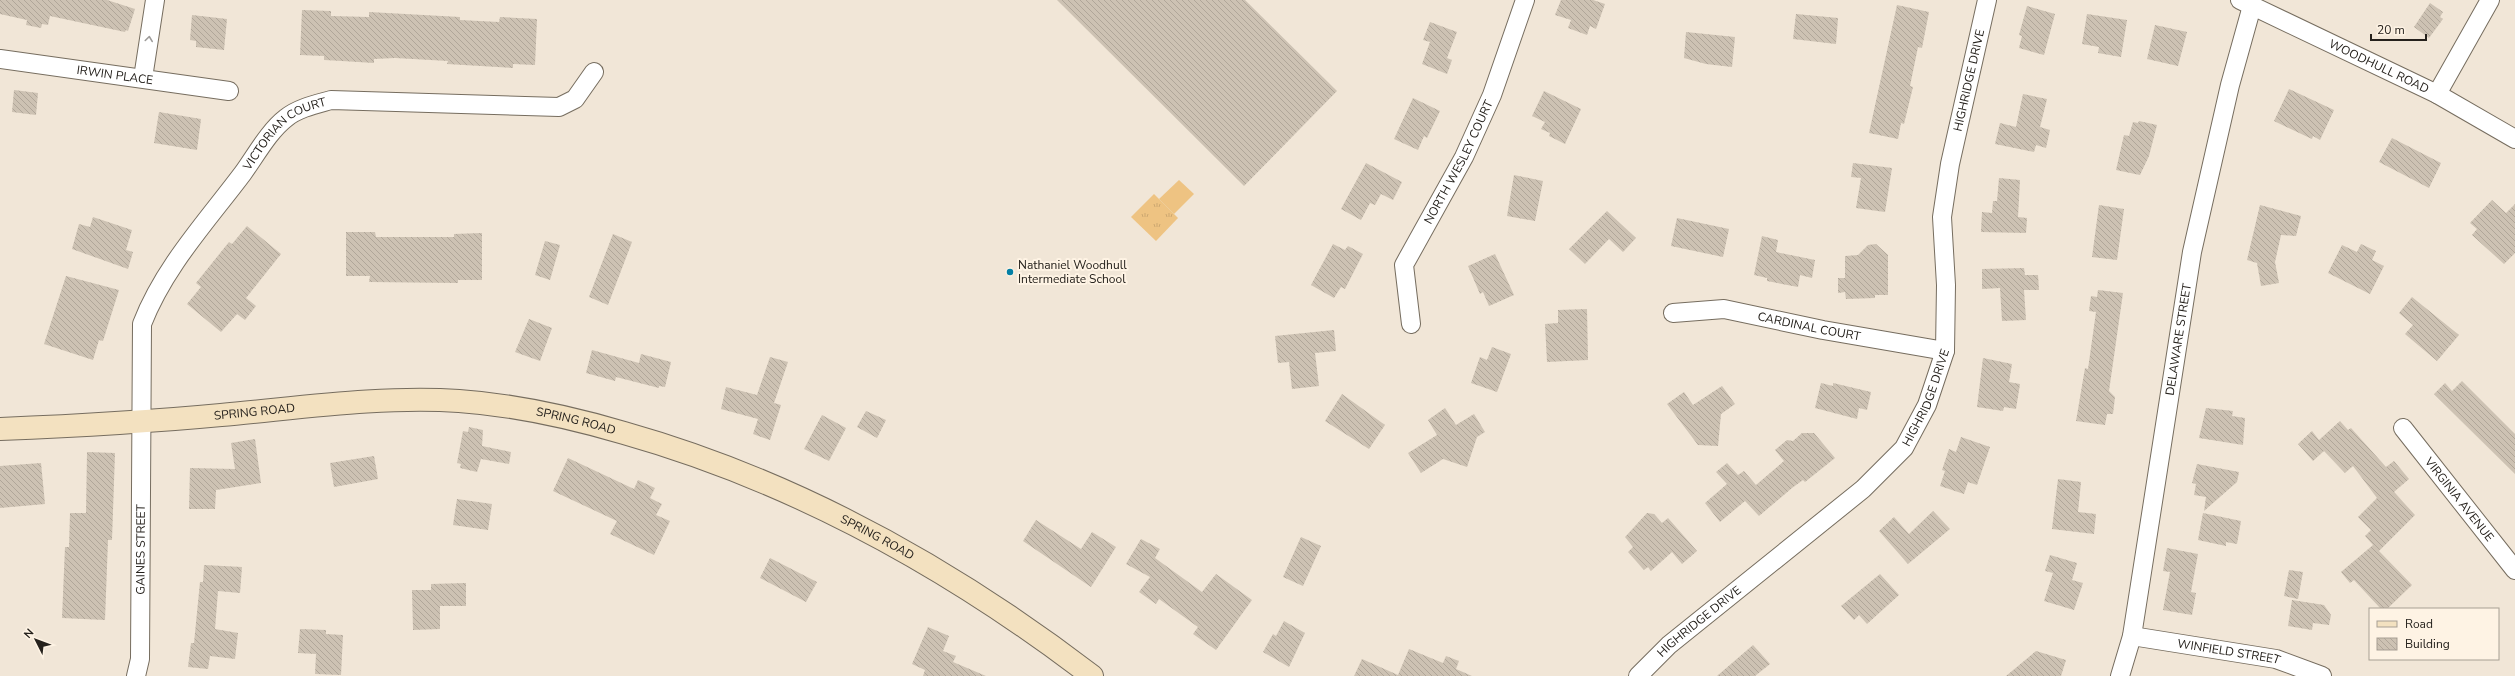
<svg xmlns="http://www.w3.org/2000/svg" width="2515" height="676" font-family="'Nunito Sans',sans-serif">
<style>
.grass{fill:url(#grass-tufts)}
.pitch{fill:#eec382}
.building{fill:url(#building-back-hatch)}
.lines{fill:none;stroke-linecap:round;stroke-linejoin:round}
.street-casing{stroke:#766d5f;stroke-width:20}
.secondary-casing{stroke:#766d5f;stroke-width:24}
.street{stroke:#fff;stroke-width:18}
.secondary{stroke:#f3e1c0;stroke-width:22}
.oneway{stroke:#9d9b99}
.poi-dot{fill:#037fa5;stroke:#fef3e4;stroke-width:1.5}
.labels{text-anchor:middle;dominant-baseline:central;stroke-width:4;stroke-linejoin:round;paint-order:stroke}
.street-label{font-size:12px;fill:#25211c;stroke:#fef3e4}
.poi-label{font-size:12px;fill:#25211c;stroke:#fef3e4;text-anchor:start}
</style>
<defs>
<pattern id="grass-tufts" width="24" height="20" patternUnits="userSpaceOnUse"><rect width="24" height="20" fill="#eec382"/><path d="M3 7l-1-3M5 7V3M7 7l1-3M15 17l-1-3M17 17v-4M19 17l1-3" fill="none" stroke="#cca770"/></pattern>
<pattern id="building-back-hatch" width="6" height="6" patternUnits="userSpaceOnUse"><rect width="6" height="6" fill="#cdc2b3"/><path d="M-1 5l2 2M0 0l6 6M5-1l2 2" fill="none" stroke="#b0a699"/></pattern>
</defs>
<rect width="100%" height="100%" fill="#f1e6d7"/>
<!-- grass -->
<path class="grass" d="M1154 194 1178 218 1156 241 1131 217Z"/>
<!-- pitch -->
<path class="pitch" d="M1179 180 1194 194 1174 214 1159 199Z"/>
<!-- building -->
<g class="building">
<path d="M0 0H107L135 9 128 31 126 30 125 32 50 16 48 25 42 24 41 28 26 25 27 20 0 14Z"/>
<path d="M1057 0H1245L1337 91 1244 186Z"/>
<path d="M1561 0H1593L1605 4 1596 29 1590 26 1587 35 1568 28 1571 20 1555 15Z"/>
<path d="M2430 3 2443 12 2440 17 2443 19 2429 38 2414 27Z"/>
<path d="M1897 5 1929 12 1922 48 1918 47 1910 86 1913 87 1904 124 1901 123 1898 139 1869 133Z"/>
<path d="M2027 6 2055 14 2044 55 2019 48 2022 36 2019 35Z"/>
<path d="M302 10 331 11V16L369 17V12L460 17V20L499 22 500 17 537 19 535 65 513 64V68L447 64 448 61 395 58 374 59V63L342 61 324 60V56L300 55Z"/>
<path d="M1796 14 1838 18 1836 44 1793 39Z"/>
<path d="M2087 14 2127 20 2121 57 2098 53 2099 47 2082 44Z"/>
<path d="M192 15 227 19 224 50 196 47V41L190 40Z"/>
<path d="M1430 22 1457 32 1447 58 1452 60 1447 74 1422 64 1430 42 1423 40Z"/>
<path d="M2155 25 2187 32 2178 66 2147 59Z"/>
<path d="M1686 32 1735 37 1732 67 1706 64 1684 58Z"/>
<path d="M2289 89 2334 110 2320 140 2313 136 2312 139 2274 121Z"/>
<path d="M14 90 38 93 36 115 12 112Z"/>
<path d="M1544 91 1581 109 1565 144 1549 136 1550 133 1541 129 1545 122 1532 116Z"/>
<path d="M2023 94 2047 99 2040 127 2050 130 2046 148 2036 145 2034 152 1995 144 2000 123 2016 127Z"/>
<path d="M1413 98 1440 111 1427 138 1424 136 1418 150 1394 139Z"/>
<path d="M159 112 201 119 197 150 154 143Z"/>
<path d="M2139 121 2157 125 2149 156 2140 175 2116 170 2124 135 2129 136 2133 122 2138 123Z"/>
<path d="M2392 138 2441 163 2429 188 2379 162Z"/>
<path d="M1366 163 1402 182 1393 200 1381 194 1375 205 1370 203 1361 220 1341 209Z"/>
<path d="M1853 163 1892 168 1885 212 1856 208 1861 178 1851 177Z"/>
<path d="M1514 175 1543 181 1535 221 1507 216Z"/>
<path d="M1999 178 2020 180 2018 217 2027 218 2026 233 1981 232 1982 212 1992 213 1993 201H1997Z"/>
<path d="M2492 200 2506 213 2515 204V253L2504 264 2472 235 2477 229 2470 223Z"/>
<path d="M2099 205 2124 209 2117 260 2092 257Z"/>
<path d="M2260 205 2301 216 2296 236 2281 235 2275 262 2279 283 2261 286 2257 263 2247 260Z"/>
<path d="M1607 211 1636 238 1623 252 1609 239 1585 264 1569 249Z"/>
<path d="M93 217 132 230 126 250 133 252 128 269 72 249 79 224 90 227Z"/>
<path d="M1677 218 1729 229 1723 257 1671 246Z"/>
<path d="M247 226 281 254 246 298 256 306 245 320 237 314 221 332 187 304 201 287 196 283 229 242 232 244Z"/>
<path d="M346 232H375L376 237H454V234L482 233V280H458V283L369 282 370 276H346Z"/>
<path d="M613 234 632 242 608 305 589 297Z"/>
<path d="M1762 236 1778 240 1776 252 1815 260 1812 278 1800 275 1798 287 1767 281V278L1754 275Z"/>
<path d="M545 241 560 245 550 280 535 275Z"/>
<path d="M1333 244 1345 250 1348 246 1363 254 1345 289 1341 287 1334 298 1311 285Z"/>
<path d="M1876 244 1888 255V295H1875V298L1846 299 1845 292 1838 293V278H1845V256L1858 255 1868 245Z"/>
<path d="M2361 244 2376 251 2372 260 2384 266 2370 294 2328 273 2342 245 2357 252Z"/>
<path d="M1495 254 1514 295 1489 306 1483 292 1480 294 1468 266Z"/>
<path d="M2024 268 2025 275H2038L2039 290H2024L2026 320 2002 321 2000 288 1982 289V269Z"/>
<path d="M66 276 119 290 103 341 99 340 93 360 44 344Z"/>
<path d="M2098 290 2123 293 2109 391 2115 397 2113 414H2107L2105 425 2076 421 2085 368 2088 369 2096 312 2089 311 2091 296 2097 297Z"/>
<path d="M2412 297 2459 335 2437 361 2405 334 2413 325 2399 313Z"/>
<path d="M1587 309 1588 360 1547 362 1545 324 1558 323V310Z"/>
<path d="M529 319 552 328 540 361 515 352Z"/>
<path d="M1334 330 1336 351 1315 353 1319 386 1292 389 1289 362 1278 363 1275 336Z"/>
<path d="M1492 347 1511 354 1497 392 1471 383 1480 357 1487 360Z"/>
<path d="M592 350 639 363 641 354 671 362 665 387 659 386V388L616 377 615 381 586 373Z"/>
<path d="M770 357 788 362 774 403 781 405 770 440 753 434 758 419 721 409 726 387 757 395Z"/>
<path d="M1983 358 2012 364 2009 382 2020 384 2016 409 2004 407 2003 411 1977 407Z"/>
<path d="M2462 381 2515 434V474L2434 394 2445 383 2452 391Z"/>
<path d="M1821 383 1833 386V383L1871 392 1867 410 1859 408 1857 419 1815 408Z"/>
<path d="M1722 386 1735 404 1721 414 1718 446 1698 445 1667 404 1684 392 1693 405Z"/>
<path d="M1342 394 1385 425 1369 449 1325 421Z"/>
<path d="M1445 408 1456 425 1474 414 1485 432 1477 437 1467 467 1443 459 1421 473 1408 453 1437 435 1428 420Z"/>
<path d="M2206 408 2233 411 2232 416 2245 418 2243 445 2199 438Z"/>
<path d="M866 411 886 420 877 438 857 427Z"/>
<path d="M822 415 846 428 829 461 804 449Z"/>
<path d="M2340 421 2348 430 2351 428 2386 467 2394 461 2409 479 2394 492 2415 515 2379 551 2412 585 2387 609H2381L2354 580 2350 583 2341 572 2373 545 2365 536 2371 530 2358 517 2377 498 2353 466 2345 473 2324 451 2313 461 2298 444 2312 431 2319 440Z"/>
<path d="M469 427 483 430 482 446 511 452 509 464 481 459 477 472 460 468 461 464 457 463 463 431 468 432Z"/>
<path d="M1802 433H1814L1835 458 1805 482 1803 480 1792 488 1759 516 1745 501 1720 522 1705 503 1727 484 1716 472 1727 463 1738 475 1744 471 1756 485 1784 461 1775 450 1787 440 1793 441Z"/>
<path d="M1961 437 1990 447 1977 485 1968 482 1964 494 1940 486 1945 471 1942 470 1949 449 1956 452Z"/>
<path d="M255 439 261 483 216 490 215 509H189L190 468 235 469 231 443Z"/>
<path d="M87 452 115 453 112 540H108L105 620 62 618 65 547H69L70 513H86Z"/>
<path d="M374 456 378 479 334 487 330 463Z"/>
<path d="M568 458 634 489 638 480 655 488 650 498 662 504 656 515 670 521 654 555 610 534 617 521 553 491Z"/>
<path d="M41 463 45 504 0 508V466Z"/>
<path d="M2197 464 2239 472 2237 482 2204 511 2206 497 2194 495 2196 484 2192 483Z"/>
<path d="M2058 479 2081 482 2078 512 2096 514 2094 534 2052 529Z"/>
<path d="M457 499 492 504 488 530 453 525Z"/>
<path d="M1933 511 1950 529 1908 564 1879 531 1894 517 1909 534Z"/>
<path d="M1647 513 1654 514 1662 523 1668 518 1697 551 1682 564 1672 552 1651 571 1648 567 1644 570 1628 552 1633 547 1625 537Z"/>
<path d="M2203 513 2241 521 2237 544 2226 542V546L2198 540Z"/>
<path d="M1036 520 1081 549 1092 532 1116 547 1091 587 1023 541Z"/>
<path d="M1301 537 1321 546 1303 586 1283 577Z"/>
<path d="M1141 539 1160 549 1155 558 1202 592 1216 574 1252 600 1216 650 1193 634 1198 627 1159 599 1156 604 1139 592 1150 577 1126 564Z"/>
<path d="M2167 548 2198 554 2191 592 2196 593 2192 615 2163 610 2170 572 2163 571Z"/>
<path d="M2050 555 2077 563 2072 580 2083 583 2074 610 2044 601 2053 573 2045 571Z"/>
<path d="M770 558 817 582 806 602 760 578Z"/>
<path d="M204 565 242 567 240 593 218 591 215 629 238 633 235 659 210 656 208 669 188 667 191 643H194L200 582H203Z"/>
<path d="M2289 570 2303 572 2298 599 2284 596Z"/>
<path d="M1880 574 1899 595 1867 624 1859 615 1854 620 1841 606Z"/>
<path d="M466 583V606H440V629L413 630 412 590H431V584Z"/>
<path d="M2292 600 2324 605 2331 615 2329 625 2313 623 2312 630 2288 626Z"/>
<path d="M1284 621 1305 633 1289 667 1263 652 1273 634 1276 636Z"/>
<path d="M928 627 949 636 943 651 956 656 953 662 986 676H923L925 670 912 664Z"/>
<path d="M300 629 326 630V634L343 635 341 675 315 674 316 654 298 653Z"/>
<path d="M1753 645 1770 664 1755 676H1717Z"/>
<path d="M1409 649 1443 663 1446 656 1459 661 1456 669 1472 676H1354L1362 659 1398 675Z"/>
<path d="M2036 651 2066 660 2061 676H2006Z"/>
</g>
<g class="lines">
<defs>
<g id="street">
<path id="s1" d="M2240 0 2437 94 2515 139"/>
<path id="s2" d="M0 59 229 91"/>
<path d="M143 78 155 0"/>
<path d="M2437 94 2490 0"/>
<path id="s3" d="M1673 313 1724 309 1823 330 1945 351"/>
<path id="s4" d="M1411 324 1404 265 1464 157 1492 95 1525 0"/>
<path id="s5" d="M2403 428 2515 570"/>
<path id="s6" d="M2132 636 2276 659 2322 676"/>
<path id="s7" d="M136 676 140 659 142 324C164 267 207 221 243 173 256 155 269 131 286 118 298 108 317 104 331 100L559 107 575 99 594 72"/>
<path id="s8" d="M1638 676 1669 645 1863 489 1904 448 1927 405 1945 351 1946 285 1942 217 1950 164 1987 0"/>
<path id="s9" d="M2120 676 2132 636 2192 252 2230 85 2252 6"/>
</g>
<g id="secondary">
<path id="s10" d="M0 429C74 426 147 422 221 415 300 408 380 396 459 401 516 405 570 417 624 433 794 481 952 569 1092 676"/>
</g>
</defs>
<!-- street casing -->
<use href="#street" class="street-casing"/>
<!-- secondary casing -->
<use href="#secondary" class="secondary-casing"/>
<!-- street -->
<use href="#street" class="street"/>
<!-- secondary -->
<use href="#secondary" class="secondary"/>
</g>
<!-- one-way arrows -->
<defs><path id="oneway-chevron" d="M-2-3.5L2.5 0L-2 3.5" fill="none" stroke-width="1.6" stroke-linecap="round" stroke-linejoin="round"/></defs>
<use class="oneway" href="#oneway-chevron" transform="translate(149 39) rotate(-82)"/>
<!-- markers -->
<circle class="poi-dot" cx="1010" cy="272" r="4"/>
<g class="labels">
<!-- street labels -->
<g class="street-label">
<text stroke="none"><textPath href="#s1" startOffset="154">WOODHULL ROAD</textPath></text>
<text stroke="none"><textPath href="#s2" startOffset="116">IRWIN PLACE</textPath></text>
<text stroke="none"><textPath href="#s8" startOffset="730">HIGHRIDGE DRIVE</textPath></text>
<text stroke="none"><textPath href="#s7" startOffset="594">VICTORIAN COURT</textPath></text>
<text stroke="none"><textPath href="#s4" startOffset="176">NORTH WESLEY COURT</textPath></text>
<text stroke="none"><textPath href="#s3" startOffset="138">CARDINAL COURT</textPath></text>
<text stroke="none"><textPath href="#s9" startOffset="342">DELAWARE STREET</textPath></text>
<text stroke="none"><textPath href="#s8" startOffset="406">HIGHRIDGE DRIVE</textPath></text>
<text stroke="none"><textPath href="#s10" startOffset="255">SPRING ROAD</textPath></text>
<text stroke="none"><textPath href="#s10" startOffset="579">SPRING ROAD</textPath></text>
<text stroke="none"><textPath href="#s5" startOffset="91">VIRGINIA AVENUE</textPath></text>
<text stroke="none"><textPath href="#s10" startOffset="903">SPRING ROAD</textPath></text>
<text stroke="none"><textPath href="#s7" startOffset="127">GAINES STREET</textPath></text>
<text stroke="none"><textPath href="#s8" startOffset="82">HIGHRIDGE DRIVE</textPath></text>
<text stroke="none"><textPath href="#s6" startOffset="98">WINFIELD STREET</textPath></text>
</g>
<!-- poi labels -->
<g class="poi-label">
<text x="1018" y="265">Nathaniel Woodhull<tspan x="1018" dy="14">Intermediate School</tspan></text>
</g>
</g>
<!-- legend -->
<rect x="2369" y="608" width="130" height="52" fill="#fef3e4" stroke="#a79f94"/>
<rect x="2377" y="621" width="20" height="6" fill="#f3e1c0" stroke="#a79f94"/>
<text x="2405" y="628" font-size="12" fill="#25211c">Road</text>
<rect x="2377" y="638" width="20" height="12" fill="url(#building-back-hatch)" stroke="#a79f94"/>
<text x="2405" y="648" font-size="12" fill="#25211c">Building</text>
<!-- north arrow -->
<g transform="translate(36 640) rotate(312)" stroke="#fef3e4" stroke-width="3" paint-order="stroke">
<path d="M0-3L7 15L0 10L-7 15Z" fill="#25211c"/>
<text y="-6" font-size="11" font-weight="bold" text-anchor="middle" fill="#25211c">N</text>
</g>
<!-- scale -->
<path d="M2371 34v6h55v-6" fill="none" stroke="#25211c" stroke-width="2"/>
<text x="2377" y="34" font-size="12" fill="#25211c" stroke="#fef3e4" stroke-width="3" paint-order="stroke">20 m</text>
</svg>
